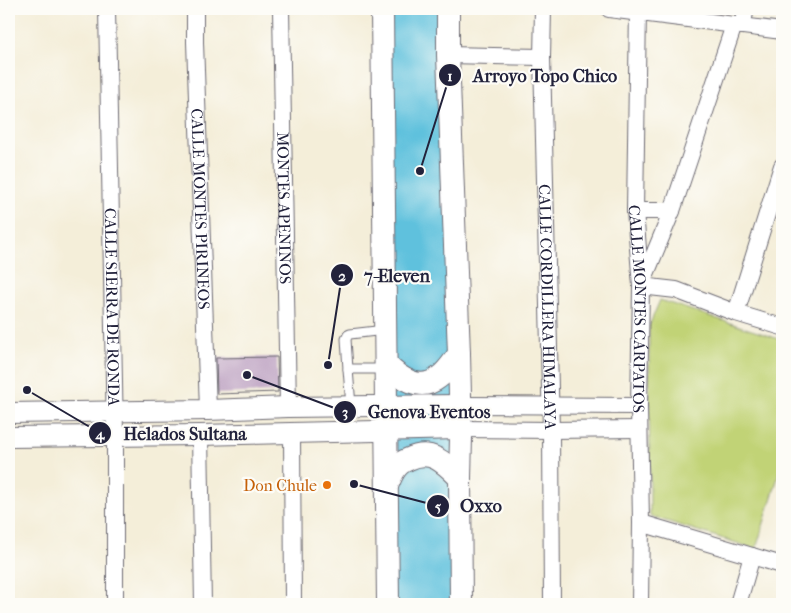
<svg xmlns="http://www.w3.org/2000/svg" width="791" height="613" font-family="'IM FELL French Canon',serif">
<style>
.green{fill:#c1d376;stroke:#727a58}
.water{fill:#5fc1dd;stroke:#40728c}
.building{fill:#b99cbf}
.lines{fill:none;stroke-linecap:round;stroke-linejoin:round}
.service-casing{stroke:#6c6972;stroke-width:11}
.minor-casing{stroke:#6c6972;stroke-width:18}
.tertiary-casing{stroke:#6c6972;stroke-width:22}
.secondary-casing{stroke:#6c6972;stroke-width:24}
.service{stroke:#fff;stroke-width:9}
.minor{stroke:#fff;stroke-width:16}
.tertiary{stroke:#fff;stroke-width:20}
.secondary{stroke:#fff;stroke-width:22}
.food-dot{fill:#e8710a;stroke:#fdfcf7;stroke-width:2}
.labels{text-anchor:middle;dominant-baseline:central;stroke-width:4.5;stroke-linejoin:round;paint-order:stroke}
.street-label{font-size:16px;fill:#22223b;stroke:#fdfcf7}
.food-label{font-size:16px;fill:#c56008;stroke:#fdfcf7;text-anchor:end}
.leader{fill:none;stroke:#22223b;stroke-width:2}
.callout-dot{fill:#22223b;stroke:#fdfcf7;stroke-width:2}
.mark-label{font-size:15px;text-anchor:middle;font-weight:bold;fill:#fff}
.callout-label{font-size:18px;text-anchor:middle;font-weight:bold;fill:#22223b;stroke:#fdfcf7;stroke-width:4.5;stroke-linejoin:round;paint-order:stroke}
</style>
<rect width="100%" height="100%" fill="#fdfcf7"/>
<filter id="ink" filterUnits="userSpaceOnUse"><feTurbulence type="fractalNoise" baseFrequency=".02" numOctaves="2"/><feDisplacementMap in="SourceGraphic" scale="10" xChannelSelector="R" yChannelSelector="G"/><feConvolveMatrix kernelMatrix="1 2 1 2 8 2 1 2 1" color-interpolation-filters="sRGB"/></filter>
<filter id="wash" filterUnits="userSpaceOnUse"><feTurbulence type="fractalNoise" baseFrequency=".0096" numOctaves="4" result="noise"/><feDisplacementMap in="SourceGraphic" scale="20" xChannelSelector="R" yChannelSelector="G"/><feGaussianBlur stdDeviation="1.12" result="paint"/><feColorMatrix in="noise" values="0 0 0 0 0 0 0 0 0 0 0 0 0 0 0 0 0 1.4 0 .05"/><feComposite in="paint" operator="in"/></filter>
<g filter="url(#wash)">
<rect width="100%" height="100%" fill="#f4eed9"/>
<!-- green -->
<path class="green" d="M660 300 782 340V464L756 549 650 516 649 326Z"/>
<!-- water -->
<path class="water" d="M382 9H448L461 604H388Z"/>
<g id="blocks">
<!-- building -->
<path class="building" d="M277 357 278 392 217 394 216 358Z"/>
</g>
</g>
<g filter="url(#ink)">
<use href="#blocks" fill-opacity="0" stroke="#6c6972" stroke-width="1"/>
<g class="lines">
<defs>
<g id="service">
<path d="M385 330 350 334 348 335 346 339 348 369H386"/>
<path d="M348 369 351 406"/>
</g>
<g id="minor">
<path id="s1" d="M107 9 115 435V604"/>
<path id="s2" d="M195 9V42L208 410"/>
<path id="s3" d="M281 9 288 407"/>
<path id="s4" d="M543 9 542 57 551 430 552 604"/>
<path d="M609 9 782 31"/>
<path id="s5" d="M638 9 635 211 641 286 639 406 641 523 640 604"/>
<path d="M734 25 672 211 641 286 676 290 736 313 782 327"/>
<path d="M742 26 746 9"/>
<path d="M448 55 542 57"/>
<path d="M635 211H672"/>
<path d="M736 313 782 166"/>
<path d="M460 405 639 406"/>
<path d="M460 429 551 430 639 429"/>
<path d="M292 433 293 604"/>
<path d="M200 435 203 604"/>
<path d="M641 523 782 565"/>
<path d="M738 604 752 556"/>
</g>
<g id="tertiary">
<path d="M9 413 208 410 288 407 460 405"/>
<path d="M9 437 200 435 460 429"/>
</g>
<g id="secondary">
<path d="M382 9 388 604"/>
<path d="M448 9V55L459 354 461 437 460 478 461 604"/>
<path d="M386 364C399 378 420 392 438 378 447 372 453 362 459 354"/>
<path d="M387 486C389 481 391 476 394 471 397 466 403 461 409 459 431 448 445 463 460 478"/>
</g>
</defs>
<!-- service casing -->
<use href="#service" class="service-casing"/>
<!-- minor casing -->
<use href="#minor" class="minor-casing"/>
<!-- tertiary casing -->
<use href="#tertiary" class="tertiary-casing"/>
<!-- secondary casing -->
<use href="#secondary" class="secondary-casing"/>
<!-- service -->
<use href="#service" class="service"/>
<!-- minor -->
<use href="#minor" class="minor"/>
<!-- tertiary -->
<use href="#tertiary" class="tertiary"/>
<!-- secondary -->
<use href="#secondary" class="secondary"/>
</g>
</g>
<!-- markers -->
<circle class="food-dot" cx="327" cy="485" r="5"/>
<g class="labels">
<!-- street labels -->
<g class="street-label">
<text stroke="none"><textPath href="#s3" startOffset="199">MONTES APENINOS</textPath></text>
<text stroke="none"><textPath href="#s2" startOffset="200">CALLE MONTES PIRINEOS</textPath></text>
<text stroke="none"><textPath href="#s1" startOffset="298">CALLE SIERRA DE RONDA</textPath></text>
<text stroke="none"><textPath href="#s4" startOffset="298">CALLE CORDILLERA HIMALAYA</textPath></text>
<text stroke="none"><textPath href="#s5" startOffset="300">CALLE MONTES CÁRPATOS</textPath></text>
</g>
<!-- food labels -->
<g class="food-label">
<text x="317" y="485">Don Chule</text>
</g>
</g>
<!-- callouts -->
<path class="leader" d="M420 171L450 75M328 365L342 275M247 375L345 412M27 390L100 433M354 484L438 506"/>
<g class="callout-dot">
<circle cx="420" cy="171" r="5"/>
<circle cx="328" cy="365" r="5"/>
<circle cx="247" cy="375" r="5"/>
<circle cx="27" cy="390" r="5"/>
<circle cx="354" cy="484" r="5"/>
<circle cx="450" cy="75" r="12"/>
<circle cx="342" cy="275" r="12"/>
<circle cx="345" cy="412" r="12"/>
<circle cx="100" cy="433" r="12"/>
<circle cx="438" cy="506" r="12"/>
</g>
<g class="mark-label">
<text x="450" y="81">1</text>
<text x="342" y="281">2</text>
<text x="345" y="417">3</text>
<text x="100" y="439">4</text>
<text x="438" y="511">5</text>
</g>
<g class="callout-label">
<text x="545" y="82">Arroyo Topo Chico</text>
<text x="397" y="282">7-Eleven</text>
<text x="429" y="418">Genova Eventos</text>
<text x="185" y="440">Helados Sultana</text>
<text x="481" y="512">Oxxo</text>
</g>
<!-- margin -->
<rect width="791" height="613" fill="none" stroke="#fdfcf7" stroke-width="30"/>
</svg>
